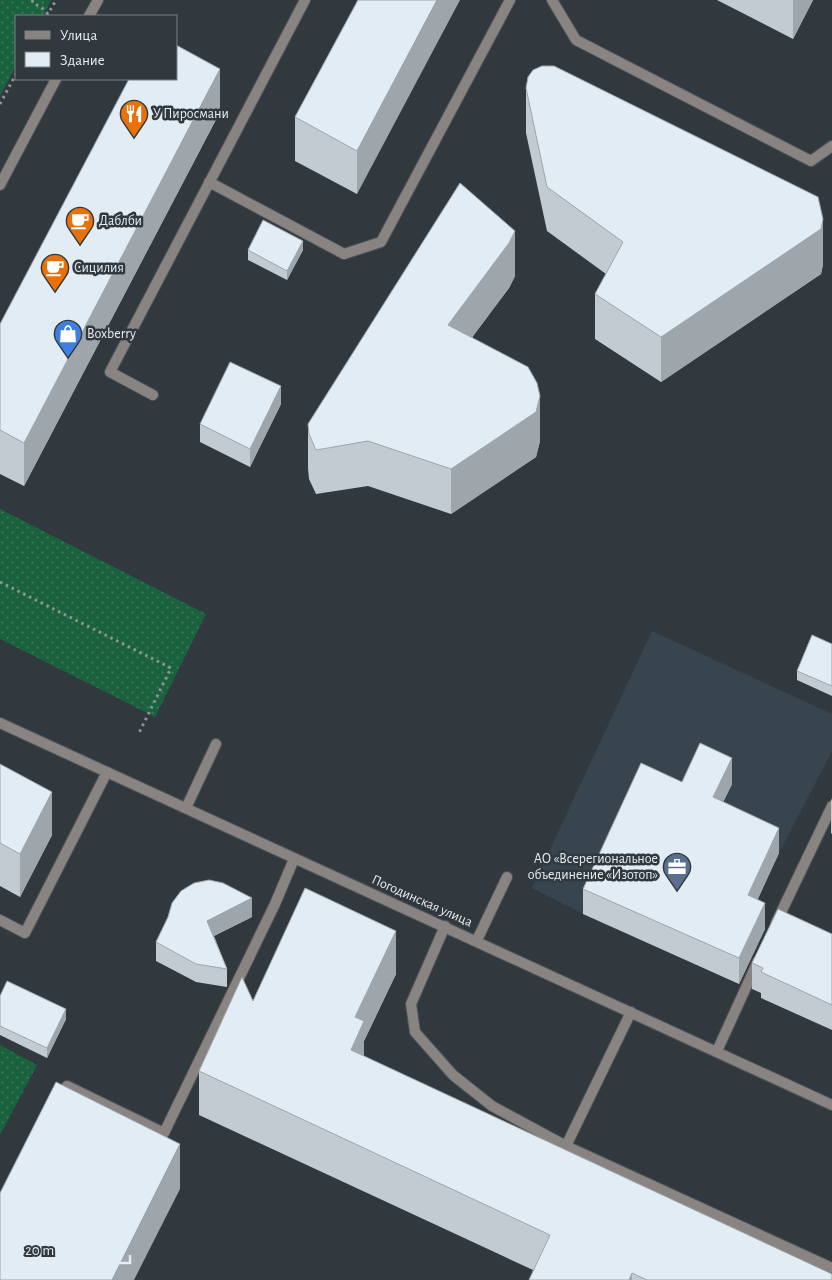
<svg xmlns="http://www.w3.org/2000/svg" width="832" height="1280" font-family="'Alegreya Sans',sans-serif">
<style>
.built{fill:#38454f}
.grass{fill:url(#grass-dots)}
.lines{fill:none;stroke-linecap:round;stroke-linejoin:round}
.service-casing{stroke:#4e565b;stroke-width:12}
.minor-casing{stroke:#4e565b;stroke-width:12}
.path{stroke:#8e9599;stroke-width:3;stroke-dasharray:2.5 4;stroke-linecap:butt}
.service{stroke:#898482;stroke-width:10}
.minor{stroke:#898482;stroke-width:10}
.wall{fill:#c2cbd2}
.shaded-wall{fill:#9ea5ab}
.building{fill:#e2ecf4;stroke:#9ea5ab}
.labels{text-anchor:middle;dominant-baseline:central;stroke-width:5;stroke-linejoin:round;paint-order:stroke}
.poi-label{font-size:14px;fill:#e7ecf0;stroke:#31393f;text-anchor:start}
.street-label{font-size:14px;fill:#e7ecf0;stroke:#31393f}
</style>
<defs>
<pattern id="grass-dots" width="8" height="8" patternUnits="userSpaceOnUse" patternTransform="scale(1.25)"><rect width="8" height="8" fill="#1a623d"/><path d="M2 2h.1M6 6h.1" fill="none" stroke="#3b7959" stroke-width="1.8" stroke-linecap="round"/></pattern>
</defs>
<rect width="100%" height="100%" fill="#31393f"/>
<!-- built -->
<path class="built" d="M652 631 832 714V751L779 853 746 925 583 914 532 888Z"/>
<!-- grass -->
<g class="grass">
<path d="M0 0H51L43 16H16V66L0 96Z"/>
<path d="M0 509 206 614 155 717 0 639Z"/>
<path d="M0 1045 37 1065 0 1135Z"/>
</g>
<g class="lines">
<defs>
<g id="service">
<path d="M552 0 576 40 811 161 832 146"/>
<path d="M209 182 344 254 381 242 510 0"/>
<path d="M153 395 110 372 305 0"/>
<path d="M186 808 216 744"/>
<path d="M0 920 25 933 107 772"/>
<path d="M776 923 832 806"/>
<path d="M445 926 411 1004 415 1032 453 1075 492 1106 566 1146"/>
<path d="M477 940 507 877"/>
<path d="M631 1012 566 1146 832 1268"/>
<path d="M717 1051 758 961"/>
<path d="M62 1097 67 1086 164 1133 275 904 294 859"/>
</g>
<g id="minor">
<path d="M89 16 98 0"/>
<path d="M0 185 56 79"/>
<path d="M0 723C277 851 555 976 832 1105"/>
</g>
</defs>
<!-- service casing -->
<use href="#service" class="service-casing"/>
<!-- minor casing -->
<use href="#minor" class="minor-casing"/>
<!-- path -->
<g class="path">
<path d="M32 0 33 3 41 7 48 14"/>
<path d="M47 16 56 0"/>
<path d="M0 104 16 74"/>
<path d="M0 582 171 668 138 735"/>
</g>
<!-- service -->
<use href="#service" class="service"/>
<!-- minor -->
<use href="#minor" class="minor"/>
</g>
<!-- wall -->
<g class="wall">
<path d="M358 0 357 194 295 161V117Z"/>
<path d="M717 0H813L793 39Z"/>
<path d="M526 88 823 264 821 274 661 382 595 339V294L606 274 547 231 526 133Z"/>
<path d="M220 112 24 486 0 474V324Z"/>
<path d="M248 250H303L287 280 248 260Z"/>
<path d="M515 276 509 288 472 337 540 441 536 457 451 514 368 486 316 494 309 479 308 468V424Z"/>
<path d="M281 404 250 467 200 442V424Z"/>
<path d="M832 644V696L797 680V671Z"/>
<path d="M0 764 52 835 20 897 0 886Z"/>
<path d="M682 782 732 784 723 802 779 853 757 900 765 929 739 984 583 914V889Z"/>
<path d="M832 798V834L831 833V801Z"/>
<path d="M252 917 214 936 227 969V987L196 982 156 961V942Z"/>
<path d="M832 934V1030L761 998V993L752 989V963Z"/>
<path d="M396 974 364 1041V1056L832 1280H529L533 1270 199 1115V1071L253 1001Z"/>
<path d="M0 996 66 1019 47 1058 0 1035Z"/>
</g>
<!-- shaded-wall -->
<g class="shaded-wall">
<path d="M437 0H460L357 194V151Z"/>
<path d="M793 0H813L793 39Z"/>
<path d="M220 69V112L24 486V443Z"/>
<path d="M823 219V264L821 274 661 382V337Z"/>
<path d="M515 231V276L509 288 448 370V325Z"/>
<path d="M303 241V250L287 280V271Z"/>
<path d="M281 386V404L250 467V449Z"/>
<path d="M540 396V441L536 457 451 514V469Z"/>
<path d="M732 758V784L713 823V797Z"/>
<path d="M52 792V835L20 897V854Z"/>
<path d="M779 828V853L748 921V895Z"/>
<path d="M252 898V917L207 939V921Z"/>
<path d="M765 903V929L739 984V958Z"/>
<path d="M396 931V974L364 1041V1065L351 1050 355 1017Z"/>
<path d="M66 1009V1019L47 1058V1048Z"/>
<path d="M180 1144V1189L134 1280H112Z"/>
<path d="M632 1273V1280H629Z"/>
</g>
<!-- building -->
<g class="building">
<path d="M358 0H437L357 151 295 117Z"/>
<path d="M176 45 220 69 24 443 0 430V324L129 79H176Z"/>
<path d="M542 66H554L818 197 823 219 821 229 661 337 595 294 623 242 547 187 526 88 528 77 533 70Z"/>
<path d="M460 183 515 231 509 243 448 325 528 367 537 383 540 396 536 412 451 469 368 441 316 450 309 434 308 424Z"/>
<path d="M263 220 303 241 287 271 248 250Z"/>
<path d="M230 362 281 386 250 449 200 424Z"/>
<path d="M812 635 832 644V686L797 671Z"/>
<path d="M700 743 732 758 713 797 779 828 748 895 765 903 739 958 583 889 641 763 682 782Z"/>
<path d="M0 764 52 792 20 854 0 843Z"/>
<path d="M209 880 223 883 252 898 207 921 227 969 196 964 156 942 168 917 172 903 181 891 194 883Z"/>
<path d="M305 888 396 931 355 1017 364 1021 351 1050 832 1274V1280H647L632 1273 629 1280H529L550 1235 199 1071 242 977 253 1001Z"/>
<path d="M778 909 832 934V1005L761 972 763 968 752 963Z"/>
<path d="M7 981 66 1009 47 1048 0 1026V996Z"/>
<path d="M56 1082 180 1144 112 1280H0V1193Z"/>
</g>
<!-- icons -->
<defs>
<symbol id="restaurant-pin" viewBox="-11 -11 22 30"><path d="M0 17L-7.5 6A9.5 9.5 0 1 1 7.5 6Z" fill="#e8710a" stroke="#31393f"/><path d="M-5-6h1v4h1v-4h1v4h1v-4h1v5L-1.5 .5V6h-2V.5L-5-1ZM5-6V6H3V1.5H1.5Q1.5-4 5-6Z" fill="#fff"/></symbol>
<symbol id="cafe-pin" viewBox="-11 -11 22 30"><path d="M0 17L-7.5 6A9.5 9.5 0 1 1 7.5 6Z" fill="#e8710a" stroke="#31393f"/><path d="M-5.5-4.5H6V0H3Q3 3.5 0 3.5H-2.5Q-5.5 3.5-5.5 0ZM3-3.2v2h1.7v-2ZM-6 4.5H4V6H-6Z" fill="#fff"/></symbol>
<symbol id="shop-pin" viewBox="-11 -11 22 30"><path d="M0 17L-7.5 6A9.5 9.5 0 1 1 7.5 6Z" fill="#3f7fe0" stroke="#31393f"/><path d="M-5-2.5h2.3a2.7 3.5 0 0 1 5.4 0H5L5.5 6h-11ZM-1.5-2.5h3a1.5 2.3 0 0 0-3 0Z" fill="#fff"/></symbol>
<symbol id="office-pin" viewBox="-11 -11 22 30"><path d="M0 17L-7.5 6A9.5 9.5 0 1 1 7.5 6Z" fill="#5c6f8a" stroke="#31393f"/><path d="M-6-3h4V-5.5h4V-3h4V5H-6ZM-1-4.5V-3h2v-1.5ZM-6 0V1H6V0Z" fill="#fff"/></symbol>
</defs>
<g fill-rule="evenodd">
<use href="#restaurant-pin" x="118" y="98" width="32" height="43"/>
<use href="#cafe-pin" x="64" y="205" width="32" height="43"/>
<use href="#cafe-pin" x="39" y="252" width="32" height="43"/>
<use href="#shop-pin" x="52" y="318" width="32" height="43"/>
<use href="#office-pin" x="661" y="851" width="32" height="43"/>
</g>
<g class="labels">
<!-- poi labels -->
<g class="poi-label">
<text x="153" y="114">У Пиросмани</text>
<text x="99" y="221">Даблби</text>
<text x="74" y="268">Сицилия</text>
<text x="87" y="334">Boxberry</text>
<text x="658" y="859" text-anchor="end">АО «Всерегиональное<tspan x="658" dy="16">объединение «Изотоп»</tspan></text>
</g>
<!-- street labels -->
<g class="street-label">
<text transform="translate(422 901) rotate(24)">Погодинская улица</text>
</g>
</g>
<!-- legend -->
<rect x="15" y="15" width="162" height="65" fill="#31393f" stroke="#7a8186"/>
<rect x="25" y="31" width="25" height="8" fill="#898482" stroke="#7a8186"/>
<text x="60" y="40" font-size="15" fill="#e7ecf0">Улица</text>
<rect x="25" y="52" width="25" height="15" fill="#e2ecf4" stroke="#7a8186"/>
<text x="60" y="65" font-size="15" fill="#e7ecf0">Здание</text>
<!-- scale -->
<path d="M18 1255v8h112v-8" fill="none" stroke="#e7ecf0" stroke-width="2.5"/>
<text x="25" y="1255" font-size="15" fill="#e7ecf0" stroke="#31393f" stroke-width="4" paint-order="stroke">20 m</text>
</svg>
